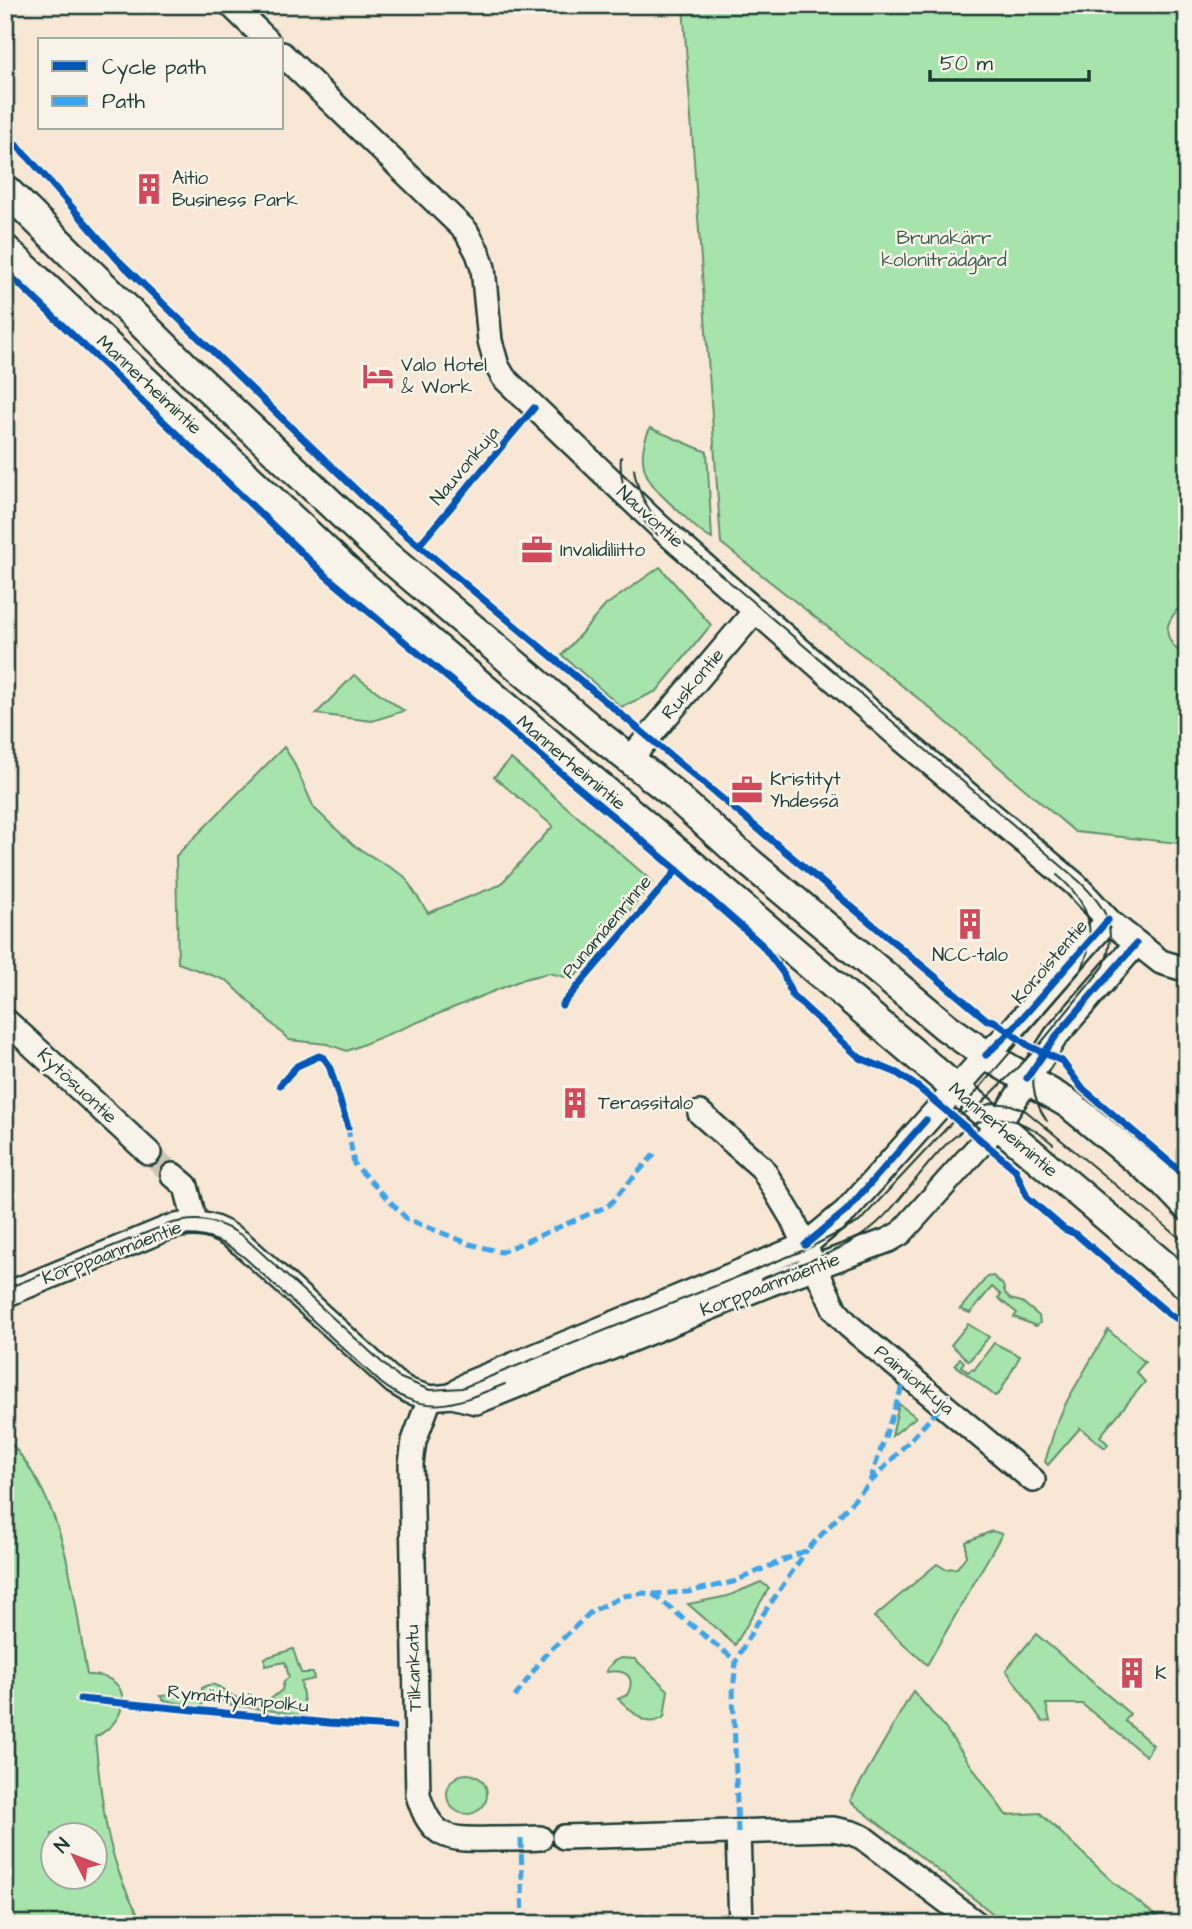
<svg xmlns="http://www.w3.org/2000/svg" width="1192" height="1929" font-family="'Architects Daughter',sans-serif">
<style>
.green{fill:#a7e4ab;stroke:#639070;stroke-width:2;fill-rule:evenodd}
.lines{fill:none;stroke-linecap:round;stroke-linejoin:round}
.minor-tunnel{stroke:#ccc5b4;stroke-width:23;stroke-dasharray:23 11;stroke-linecap:butt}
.minor-casing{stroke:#1f3d34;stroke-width:28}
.major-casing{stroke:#1f3d34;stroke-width:33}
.minor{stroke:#f7f3e8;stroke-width:23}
.major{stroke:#f7f3e8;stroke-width:28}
.tram{stroke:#1f3d34;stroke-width:2}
.quiet{stroke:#3da4eb;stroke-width:5;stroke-dasharray:10 5;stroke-linecap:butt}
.cycleway-casing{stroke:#f7f3e8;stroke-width:11}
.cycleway{stroke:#0057b8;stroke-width:7}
.labels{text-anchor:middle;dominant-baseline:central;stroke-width:5;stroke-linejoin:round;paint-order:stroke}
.poi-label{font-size:19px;fill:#1f3d34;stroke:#f7f3e8;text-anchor:start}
.park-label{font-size:19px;fill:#3a5e4c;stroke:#f7f3e8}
.street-label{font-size:19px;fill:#1f3d34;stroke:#f7f3e8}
</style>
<rect width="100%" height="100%" fill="#f7e7d4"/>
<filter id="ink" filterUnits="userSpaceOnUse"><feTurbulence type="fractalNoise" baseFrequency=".0143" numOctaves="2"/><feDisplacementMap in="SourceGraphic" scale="14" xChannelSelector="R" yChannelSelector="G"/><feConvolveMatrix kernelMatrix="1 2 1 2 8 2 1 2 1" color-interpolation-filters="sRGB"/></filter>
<g filter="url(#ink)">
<!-- green -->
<g class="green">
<path d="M683 5H1187V601C1163 621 1159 638 1187 658V844L1075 832 924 703 721 543Z"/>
<path d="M650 428 707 452 712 539C701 534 692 524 683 515 654 489 630 470 650 428Z"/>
<path d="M660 567 711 625 657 691 621 707 562 655 606 605Z"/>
<path d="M354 675 404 711 372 721 316 714Z"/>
<path d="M284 747 293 761 314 808 353 845 404 876 428 913 500 885 553 826 494 777 511 759 653 882 573 979 549 973 524 979 347 1051 327 1044 289 1040 228 981 178 963 176 856Z"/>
<path d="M993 1276 1003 1285 1005 1293 1010 1299 1022 1302 1039 1316 1040 1323 1036 1326 1014 1317 1017 1313 998 1298 1001 1295 992 1287 970 1313 960 1309 987 1277Z"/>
<path d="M968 1324 989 1337 969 1361 951 1345Z"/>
<path d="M1108 1330 1145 1362 1136 1372 1145 1382 1100 1436 1108 1444 1105 1448 1080 1428 1048 1465 1045 1462 1056 1425 1067 1401Z"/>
<path d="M994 1343 1020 1356 999 1394 995 1396 955 1365 960 1358 964 1362 961 1366 968 1372 972 1369 974 1370Z"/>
<path d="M899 1404 916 1417 892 1436Z"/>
<path d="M5 1437C67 1501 73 1592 87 1675 134 1673 132 1720 95 1737 102 1806 106 1863 144 1924H5ZM52 1834H94V1876H52Z"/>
<path d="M992 1531 1002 1534 927 1665 874 1617 937 1564 945 1569 957 1568 966 1556V1542Z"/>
<path d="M761 1582 769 1588 735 1645 688 1604 728 1596Z"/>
<path d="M1036 1634 1130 1714 1125 1721 1153 1745 1146 1756 1082 1704H1046L1050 1721 1043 1722 1006 1670Z"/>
<path d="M293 1649 301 1673H313L314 1679 301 1682 306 1716 228 1704 216 1697 209 1698 200 1707 164 1700 160 1696 187 1694 202 1696V1688C216 1679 221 1690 233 1696 242 1701 257 1701 267 1702L282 1690 284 1681 289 1677 285 1662 265 1666V1658Z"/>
<path d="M621 1658 635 1659 668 1690 664 1717C644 1731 633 1710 618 1699L627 1695C637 1676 625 1669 607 1672V1669L614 1661Z"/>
<path d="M913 1691 945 1728 1006 1815 1040 1813 1112 1881 1166 1924H1006L850 1801Z"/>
<circle cx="467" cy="1794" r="20"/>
</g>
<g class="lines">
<!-- minor-tunnel -->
<path class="minor-tunnel" d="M149 1153 173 1175"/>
<defs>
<g id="minor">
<path d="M231 5 267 40"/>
<path d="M282 54 466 231 478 253 483 268 490 341 497 366 504 378 660 527 904 741 1076 885 1110 922 1161 962 1181 968 1187 967"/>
<path d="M630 759 756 610"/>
<path d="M5 1020 149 1153"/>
<path d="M700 1113 762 1168 792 1218 835 1310 849 1326 1033 1480"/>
<path d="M173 1175 186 1186 195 1222"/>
<path d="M5 1295 168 1228C198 1219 217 1225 242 1244L394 1382 409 1391 430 1398 452 1396 476 1402 769 1284 889 1240 901 1233 999 1124 1056 1036 1136 944"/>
<path d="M452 1396 469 1383 805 1245 846 1211 986 1055 1009 1033 1108 920"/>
<path d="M430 1398 414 1441 411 1464 418 1795C431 1839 448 1840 490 1839 506 1839 523 1839 540 1838"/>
<path d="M738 1833 741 1924"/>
<path d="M564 1837 833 1829 852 1833 862 1837 977 1924"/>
</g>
<g id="major">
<path d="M5 189 188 369 380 550 595 732 671 792 750 863 946 1027 986 1055 1069 1104 1165 1183 1187 1206"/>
<path d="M5 249 359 582 1187 1285"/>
</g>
</defs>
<!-- minor casing -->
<use href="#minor" class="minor-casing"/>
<!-- major casing -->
<use href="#major" class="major-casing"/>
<!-- minor -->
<use href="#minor" class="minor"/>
<!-- major -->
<use href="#major" class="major"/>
<!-- tram -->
<g class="tram">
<path d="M621 457C618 489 635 515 658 535"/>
<path d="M634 469C637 489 644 503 656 519L1079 881C1107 908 1118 927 1104 966L1036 1049 980 1105"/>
<path d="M1040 1049C1029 1074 1031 1098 1047 1121"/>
<path d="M957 1114 1082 969C1098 930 1089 902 1057 875"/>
<path d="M119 1254C167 1236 201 1221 245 1258L381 1383C426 1419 457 1403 505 1384"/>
<path d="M761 1279C795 1265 835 1255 865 1233 926 1190 962 1065 1053 1144"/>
<path d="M5 1289 166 1225C197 1216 215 1219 243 1236L398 1377 430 1390 462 1388 807 1249 859 1222 956 1118 967 1111 993 1103 1011 1105 1026 1111 1187 1244"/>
</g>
<!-- quiet -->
<g class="quiet">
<path d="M348 1127 354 1164 407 1219 470 1244 501 1252 608 1206 657 1151"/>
<path d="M870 1481 901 1390 911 1377"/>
<path d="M653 1594 736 1661"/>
<path d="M515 1697 544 1656 592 1611 624 1596 644 1593 653 1594 688 1592 733 1582 807 1550 943 1405"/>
<path d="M738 1833 733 1691 736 1661 753 1629 807 1550"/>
<path d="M521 1839 523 1924"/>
</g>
<defs>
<g id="cycleway">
<path d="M5 134 29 158 118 260 380 513 987 1020 994 1021 1029 1046 1062 1061 1082 1088 1187 1177"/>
<path d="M5 276 16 281 325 575 677 870 761 944 783 973 792 995 860 1058 897 1073 919 1088 1015 1169 1027 1197 1064 1229 1076 1234 1170 1315 1187 1324"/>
<path d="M420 544 534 408"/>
<path d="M562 1005 677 870"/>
<path d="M986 1055 1009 1033 1108 920"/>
<path d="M1027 1078 1056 1036 1136 944"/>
<path d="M280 1085 297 1066 319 1056 324 1058 329 1065 348 1127"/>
<path d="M805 1245 846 1211 926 1120"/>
<path d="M80 1699 329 1723 393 1727"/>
</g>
</defs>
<!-- cycleway casing -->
<use href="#cycleway" class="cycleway-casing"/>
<!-- cycleway -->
<use href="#cycleway" class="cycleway"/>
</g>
</g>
<!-- icons -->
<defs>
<symbol id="building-bare" viewBox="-9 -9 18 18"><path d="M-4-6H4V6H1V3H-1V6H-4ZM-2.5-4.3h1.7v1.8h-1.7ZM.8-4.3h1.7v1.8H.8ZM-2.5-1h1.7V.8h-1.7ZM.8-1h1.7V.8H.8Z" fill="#d1495b" stroke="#f7f3e8" stroke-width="2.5" paint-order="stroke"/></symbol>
<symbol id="hotel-bare" viewBox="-9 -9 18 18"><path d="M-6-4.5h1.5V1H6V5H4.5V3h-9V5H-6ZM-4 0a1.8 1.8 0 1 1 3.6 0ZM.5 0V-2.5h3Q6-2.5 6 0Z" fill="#d1495b" stroke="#f7f3e8" stroke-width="2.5" paint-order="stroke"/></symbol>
<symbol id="office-bare" viewBox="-9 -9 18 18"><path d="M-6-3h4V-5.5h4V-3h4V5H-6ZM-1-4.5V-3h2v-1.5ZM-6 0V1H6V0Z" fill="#d1495b" stroke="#f7f3e8" stroke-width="2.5" paint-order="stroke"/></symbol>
</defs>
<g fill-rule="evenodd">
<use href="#building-bare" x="127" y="167" width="44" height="44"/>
<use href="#hotel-bare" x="356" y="354" width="44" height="44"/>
<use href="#office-bare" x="515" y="528" width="44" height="44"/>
<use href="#office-bare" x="725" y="768" width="44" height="44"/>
<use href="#building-bare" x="948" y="902" width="44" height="44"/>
<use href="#building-bare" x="553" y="1081" width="44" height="44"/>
<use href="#building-bare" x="1110" y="1651" width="44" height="44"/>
</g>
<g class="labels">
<!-- poi labels -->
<g class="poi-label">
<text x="172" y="178">Aitio<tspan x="172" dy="22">Business Park</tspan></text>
<text x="401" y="365">Valo Hotel<tspan x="401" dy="22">&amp; Work</tspan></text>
<text x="560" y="550">Invalidiliitto</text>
<text x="770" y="779">Kristityt<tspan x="770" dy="22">Yhdessä</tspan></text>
<text x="970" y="955" text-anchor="middle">NCC-talo</text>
<text x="598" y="1103">Terassitalo</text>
<text x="1155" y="1673">K</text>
</g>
<!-- park labels -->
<g class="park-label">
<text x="944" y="238">Brunakärr<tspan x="944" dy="22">koloniträdgård</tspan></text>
</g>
<!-- street labels -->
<g class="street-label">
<text transform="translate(149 385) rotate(43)">Mannerheimintie</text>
<text transform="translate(465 466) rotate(-50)">Nauvonkuja</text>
<text transform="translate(650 517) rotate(42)">Nauvontie</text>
<text transform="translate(693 684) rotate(-50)">Ruskontie</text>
<text transform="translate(571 763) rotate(40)">Mannerheimintie</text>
<text transform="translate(607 927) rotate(-50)">Punamäenrinne</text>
<text transform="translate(1050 962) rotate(-49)">Koroistentie</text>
<text transform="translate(77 1086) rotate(43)">Kytösuontie</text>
<text transform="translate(1003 1130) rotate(40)">Mannerheimintie</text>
<text transform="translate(112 1253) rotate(-21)">Korppaanmäentie</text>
<text transform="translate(770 1285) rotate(-21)">Korppaanmäentie</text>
<text transform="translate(914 1380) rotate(40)">Paimionkuja</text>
<text transform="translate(414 1668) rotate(-92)">Tilkankatu</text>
<text transform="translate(238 1699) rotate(6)">Rymättylänpolku</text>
</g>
</g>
<!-- margin -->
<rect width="1192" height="1929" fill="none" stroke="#f7f3e8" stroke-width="28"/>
<rect x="14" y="14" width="1164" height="1901" fill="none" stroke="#1f3d34" stroke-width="2.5" filter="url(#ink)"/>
<!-- legend -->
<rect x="38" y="38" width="245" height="91" fill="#f7f3e8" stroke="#a1aaa0" stroke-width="2"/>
<rect x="52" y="61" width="35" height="10" fill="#0057b8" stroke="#a1aaa0" stroke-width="2"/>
<text x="102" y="74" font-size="21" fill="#1f3d34">Cycle path</text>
<rect x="52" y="96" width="35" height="10" fill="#3da4eb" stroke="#a1aaa0" stroke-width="2"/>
<text x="102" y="108" font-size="21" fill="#1f3d34">Path</text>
<!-- north arrow -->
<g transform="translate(74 1856) rotate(312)"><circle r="33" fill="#f7f3e8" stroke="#a1aaa0" stroke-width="2"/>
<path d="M0-5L12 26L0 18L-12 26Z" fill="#d1495b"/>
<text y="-10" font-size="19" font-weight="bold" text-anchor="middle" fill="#1f3d34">N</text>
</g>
<!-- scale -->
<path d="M930 70v10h159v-10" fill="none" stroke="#1f3d34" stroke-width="3.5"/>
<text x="940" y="70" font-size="21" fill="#1f3d34" stroke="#f7f3e8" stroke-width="5" paint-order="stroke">50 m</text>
</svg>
